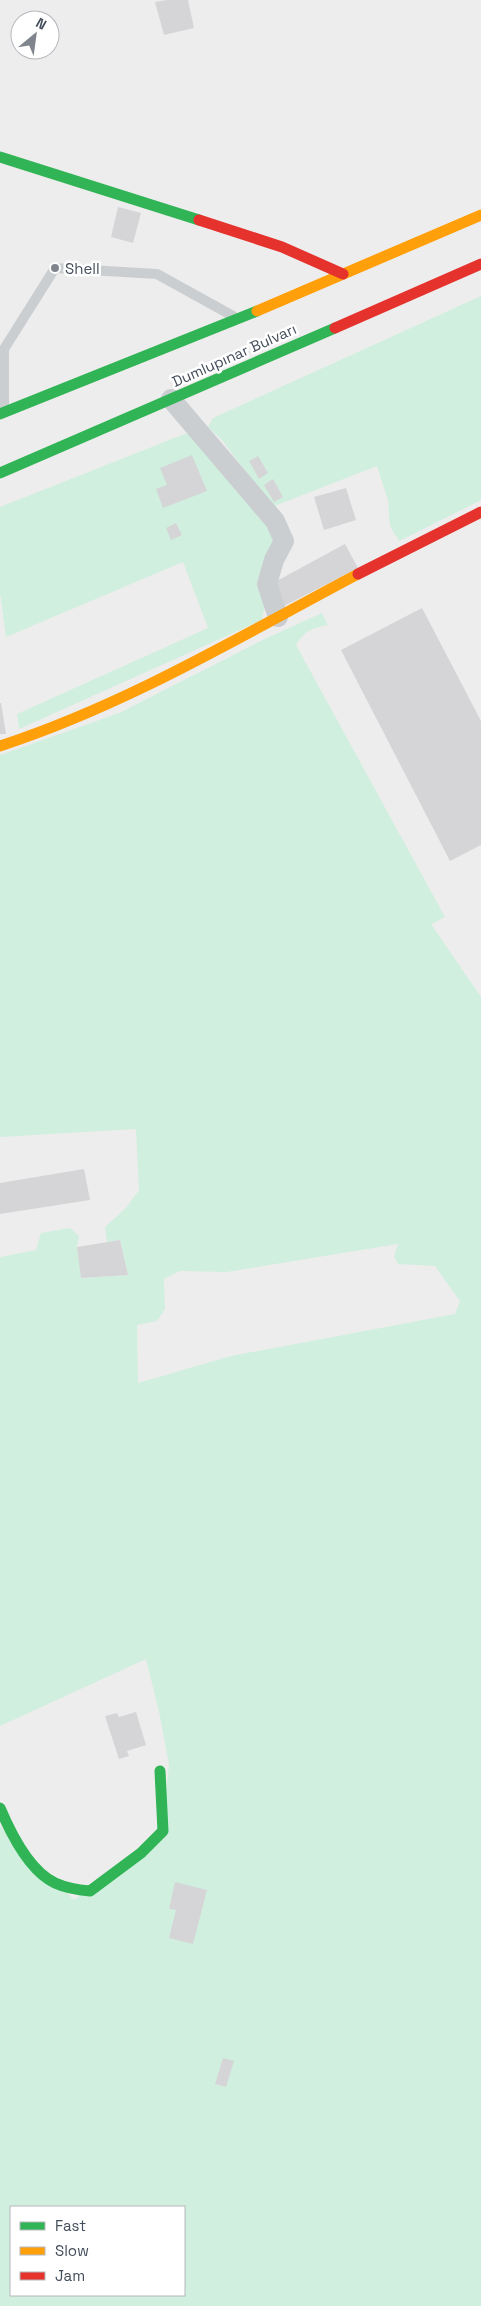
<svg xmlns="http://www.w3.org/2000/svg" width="481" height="2306" font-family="'Space Grotesk',sans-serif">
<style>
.green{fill:#d0efdf;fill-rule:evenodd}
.building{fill:#d5d5d7}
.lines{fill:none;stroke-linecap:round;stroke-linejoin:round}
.lane{stroke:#cbced1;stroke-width:10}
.street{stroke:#cbced1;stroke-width:20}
.fast{stroke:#30b455;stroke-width:11}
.slow{stroke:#ff9f0a;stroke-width:11}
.jam{stroke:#e5322d;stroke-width:11}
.poi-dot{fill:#80858d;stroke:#fff;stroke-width:2}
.labels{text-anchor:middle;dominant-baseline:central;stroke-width:5;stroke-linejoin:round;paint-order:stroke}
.poi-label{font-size:15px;fill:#444d5a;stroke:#fff;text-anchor:start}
.street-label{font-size:15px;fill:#444d5a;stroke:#fff}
</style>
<rect width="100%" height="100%" fill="#eeeded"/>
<!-- green -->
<g class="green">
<path d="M481 296V500L399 541 390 526 388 500 377 466 272 507 222 440 208 427 213 418Z"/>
<path d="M192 431 277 538 262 620 19 729 17 714 208 628 183 562 6 637 0 593V507Z"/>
<path d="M322 613 328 625C313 627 303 632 296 645L445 917 431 924 481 997V2306H0V1826L74 1900 161 1841 169 1765 160 1716 146 1659 0 1726V1257L36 1250 41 1233 70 1228 79 1236 77 1247 82 1278 128 1275 120 1240 107 1242 105 1227 126 1208 139 1190 136 1129 0 1137V755L119 713 271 636ZM398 1244 394 1256 398 1264 435 1266 460 1301 455 1314 231 1356 138 1383 137 1325 157 1321 165 1309 164 1279 180 1271 227 1272ZM11 2207H184V2295H11Z"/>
</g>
<!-- building -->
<g class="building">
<path d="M167 0H188L194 28 164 35 155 2Z"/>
<path d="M118 207 141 213 133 243 111 237Z"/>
<path d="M192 455 207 491 163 508 156 489 167 485 160 468Z"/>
<path d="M258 456 268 473 259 479 249 461Z"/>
<path d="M273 479 283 497 274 502 264 485Z"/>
<path d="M346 488 356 520 324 530 314 497Z"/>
<path d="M176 523 182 535 171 540 166 528Z"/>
<path d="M345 544 358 568 284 606 271 584Z"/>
<path d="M422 608 481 721V845L450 861 341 650Z"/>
<path d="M0 703H1L6 734H0Z"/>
<path d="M84 1169 90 1200 0 1214V1183Z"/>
<path d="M120 1240 128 1275 81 1278 77 1247Z"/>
<path d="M136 1712 146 1745 127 1751 129 1756 119 1759 105 1716 117 1713 119 1717Z"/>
<path d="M175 1882 207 1890 193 1944 169 1938 176 1910 169 1909Z"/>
<path d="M223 2058 234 2061 226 2087 215 2084Z"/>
</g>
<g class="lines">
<!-- lane -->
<path class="lane" d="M4 410V349L55 268 157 274 233 316"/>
<!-- street -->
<path class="street" d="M171 399 275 521 284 541 274 560 267 584 278 617"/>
<!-- fast -->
<g class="fast">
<path d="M0 157 199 220"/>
<path d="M0 414 257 311"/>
<path d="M0 473 335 328"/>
<path d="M0 1808C11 1834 29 1871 55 1883 66 1888 78 1890 90 1891L141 1853 163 1831 160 1771"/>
</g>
<!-- slow -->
<g class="slow">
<path d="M257 311 481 215"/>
<path d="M0 746C126 705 241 636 358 574"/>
</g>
<!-- jam -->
<g class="jam">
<path d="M199 220 282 247 343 274"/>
<path d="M335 328 481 264"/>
<path d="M358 574 481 512"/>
</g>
</g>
<!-- markers -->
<circle class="poi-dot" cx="55" cy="268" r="5"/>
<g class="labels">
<!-- poi labels -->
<g class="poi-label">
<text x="65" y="268">Shell</text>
</g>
<!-- street labels -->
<g class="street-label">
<text transform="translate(234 355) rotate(-24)">Dumlupınar Bulvarı</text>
</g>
</g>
<!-- legend -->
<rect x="10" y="2206" width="175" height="90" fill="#ffffff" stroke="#b4b8bd"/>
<rect x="20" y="2222" width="25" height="8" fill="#30b455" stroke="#b4b8bd"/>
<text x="55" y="2231" font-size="15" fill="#444d5a">Fast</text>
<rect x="20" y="2247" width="25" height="8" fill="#ff9f0a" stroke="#b4b8bd"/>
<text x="55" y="2256" font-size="15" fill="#444d5a">Slow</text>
<rect x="20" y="2272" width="25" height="8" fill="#e5322d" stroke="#b4b8bd"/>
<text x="55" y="2281" font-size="15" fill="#444d5a">Jam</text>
<!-- north arrow -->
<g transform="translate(35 35) rotate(29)"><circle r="24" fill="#ffffff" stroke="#b4b8bd"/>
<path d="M0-4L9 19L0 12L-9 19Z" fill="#80858d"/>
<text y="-8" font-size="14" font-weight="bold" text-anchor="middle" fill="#444d5a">N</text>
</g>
</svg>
